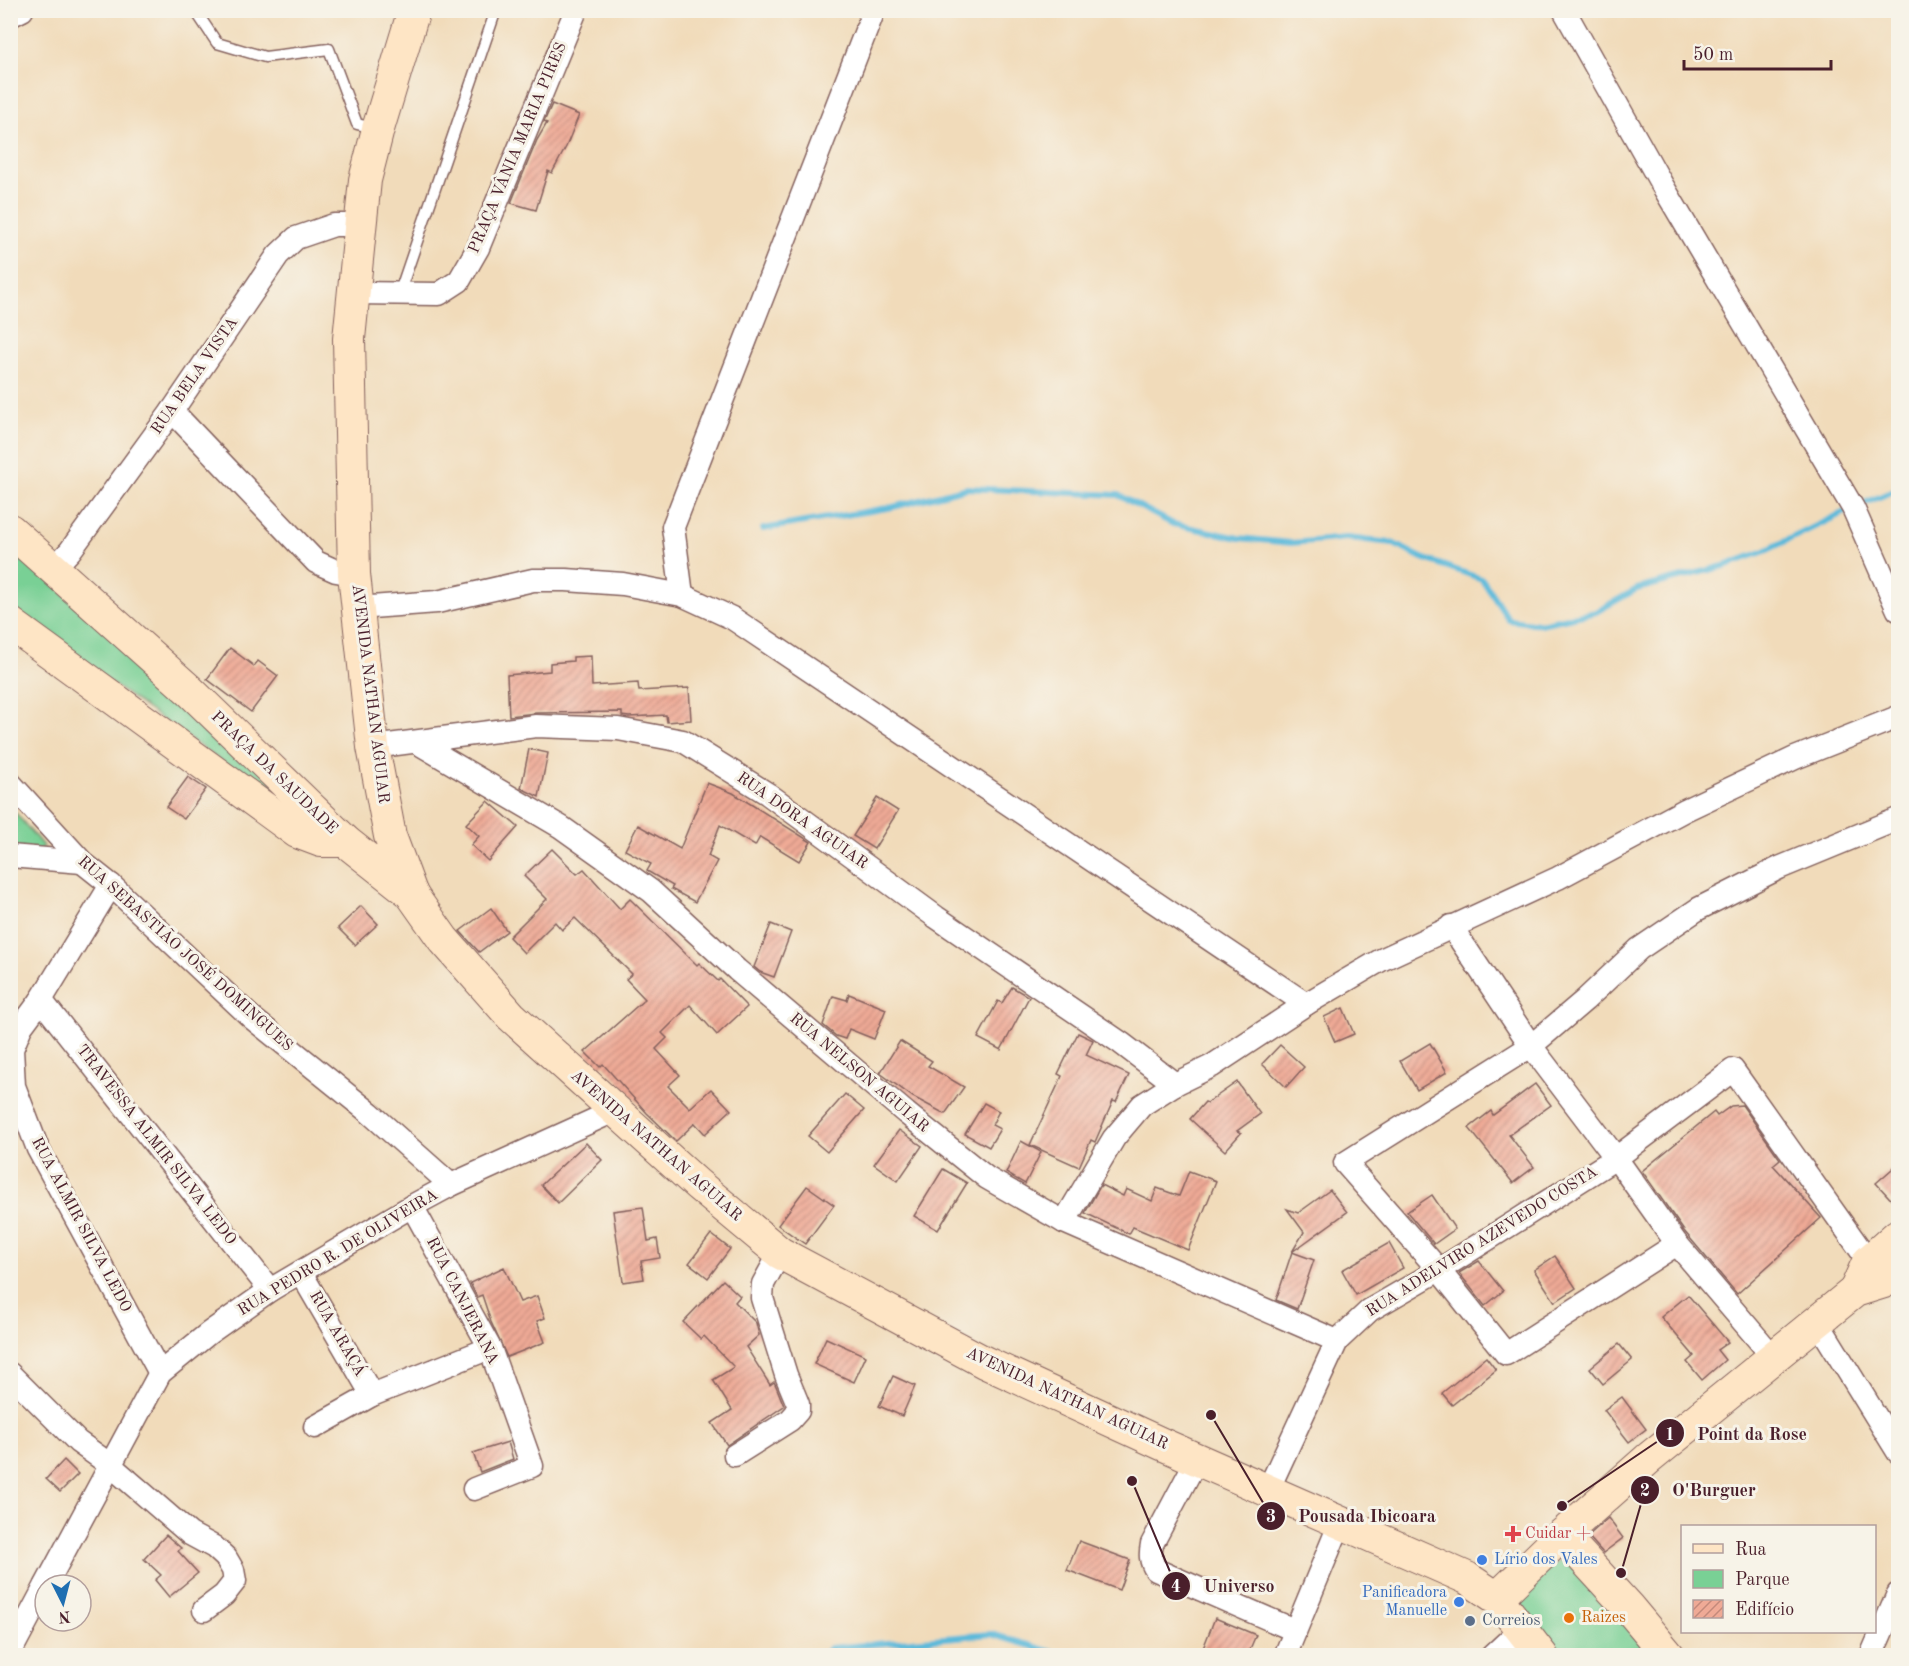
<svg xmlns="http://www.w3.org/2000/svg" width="1909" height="1666" font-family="'Old Standard TT',serif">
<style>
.green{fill:#79d095;stroke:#627860;stroke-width:1.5}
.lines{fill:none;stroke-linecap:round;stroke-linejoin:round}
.stream{stroke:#5cb9da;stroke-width:6}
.building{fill:url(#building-hatch)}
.lane-casing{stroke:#84615d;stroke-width:13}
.street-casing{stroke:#84615d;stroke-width:25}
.secondary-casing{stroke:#84615d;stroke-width:34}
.lane{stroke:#fff;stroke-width:10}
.street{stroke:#fff;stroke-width:22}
.secondary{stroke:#fee5c5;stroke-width:32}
.health-dot{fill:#e0444e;stroke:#f7f3e8;stroke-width:2}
.shop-dot{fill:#3f7fe0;stroke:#f7f3e8;stroke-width:2}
.food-dot{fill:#e8710a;stroke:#f7f3e8;stroke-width:2}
.service-dot{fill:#5c6f8a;stroke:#f7f3e8;stroke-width:2}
.labels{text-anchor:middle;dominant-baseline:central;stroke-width:6;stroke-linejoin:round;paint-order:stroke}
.street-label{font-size:16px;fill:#4a1f2b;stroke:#f7f3e8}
.health-label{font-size:16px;fill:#be3a42;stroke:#f7f3e8;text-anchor:start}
.shop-label{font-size:16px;fill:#366cbe;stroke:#f7f3e8;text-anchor:start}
.food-label{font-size:16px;fill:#c56008;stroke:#f7f3e8;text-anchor:start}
.service-label{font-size:16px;fill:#4e5e75;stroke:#f7f3e8;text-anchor:start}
.leader{fill:none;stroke:#4a1f2b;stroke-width:2}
.callout-dot{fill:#4a1f2b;stroke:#f7f3e8;stroke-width:2}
.mark-label{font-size:18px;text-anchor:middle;font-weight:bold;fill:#fff}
.callout-label{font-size:18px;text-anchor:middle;font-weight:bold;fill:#4a1f2b;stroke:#f7f3e8;stroke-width:6;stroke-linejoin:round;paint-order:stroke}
</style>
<defs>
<pattern id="building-hatch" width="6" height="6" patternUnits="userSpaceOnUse" patternTransform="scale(1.5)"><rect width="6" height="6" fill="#efaa96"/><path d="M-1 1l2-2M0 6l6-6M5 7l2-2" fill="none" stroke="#c48a7b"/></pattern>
</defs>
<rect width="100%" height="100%" fill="#f7f3e8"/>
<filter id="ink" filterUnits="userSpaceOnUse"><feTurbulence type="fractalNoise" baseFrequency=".0167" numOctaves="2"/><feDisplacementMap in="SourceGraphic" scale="12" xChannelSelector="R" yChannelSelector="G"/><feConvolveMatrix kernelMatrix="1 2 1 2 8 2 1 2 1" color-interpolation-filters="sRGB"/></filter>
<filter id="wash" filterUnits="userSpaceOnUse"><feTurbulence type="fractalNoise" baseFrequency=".008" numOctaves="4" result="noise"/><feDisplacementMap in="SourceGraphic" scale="24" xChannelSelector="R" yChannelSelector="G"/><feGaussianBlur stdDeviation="1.35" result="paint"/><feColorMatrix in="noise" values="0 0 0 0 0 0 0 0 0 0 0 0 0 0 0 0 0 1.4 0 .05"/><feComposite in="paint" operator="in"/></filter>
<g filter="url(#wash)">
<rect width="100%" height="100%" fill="#f1dbba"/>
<!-- green -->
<g class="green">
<path d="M11 546 287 795 280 803 11 612Z"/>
<path d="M10 806 43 846 41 853 11 855Z"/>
<path d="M1570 1552 1656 1655H1562L1512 1599Z"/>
</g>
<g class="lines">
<!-- stream -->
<g class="stream">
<path d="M1858 506 1898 489"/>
<path d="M763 529 893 507 967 488 1118 495 1173 524 1239 538 1291 543 1347 538 1392 543 1422 558 1482 579 1509 620 1540 624 1596 612 1637 589 1724 566 1765 551 1849 510"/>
<path d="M823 1656 830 1648 991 1634 1065 1656"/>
</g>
</g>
<g id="blocks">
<!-- building -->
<g class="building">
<path d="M552 104 579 115 566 147 552 173 548 171 536 210 511 203 537 140 547 123 544 122Z"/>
<path d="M230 648 254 666 258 661 278 676 251 712 207 679Z"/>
<path d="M591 656 592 686 638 683 639 691 689 688 691 720 667 722 666 715 629 717 622 716V712L536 713 509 716 507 675 550 671V663L573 661V657Z"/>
<path d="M529 749 548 753 539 797 521 788Z"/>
<path d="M188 777 206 789 184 819 166 807Z"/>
<path d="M707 783 733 793 811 842 799 861 760 837 755 846 720 825 708 856 717 861 695 902 671 889 673 886 647 871 651 864 625 850 638 825 680 849Z"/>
<path d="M877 798 898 811 874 849 853 836Z"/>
<path d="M488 801 518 827 488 861 471 845 479 836 466 824Z"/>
<path d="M552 849 577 874 584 869 620 909 630 899 697 965 699 963 718 981 720 979 747 1007 717 1035 690 1005 662 1033 667 1038 656 1049 680 1075 668 1086 690 1108 711 1089 731 1110 705 1134 695 1123 676 1141 647 1113 603 1064 600 1067 585 1052 645 999 626 979 632 974 575 918 562 930 555 922 524 953 509 937 547 899 524 876Z"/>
<path d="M361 906 378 924 355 945 338 928Z"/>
<path d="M491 908 507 931 479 952 460 931Z"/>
<path d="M771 924 791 932 774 977 760 972 754 967Z"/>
<path d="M1012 987 1029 997 1001 1050 978 1038 998 1001 1002 1003Z"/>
<path d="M849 994 886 1009 874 1039 849 1029 845 1039 836 1036 823 1025 833 996 847 1000Z"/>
<path d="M1343 1008 1354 1034 1335 1042 1324 1017Z"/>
<path d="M1078 1033 1093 1040 1086 1055 1129 1075 1116 1102 1113 1101 1095 1142 1091 1140 1079 1167 1030 1145 1062 1076 1058 1074Z"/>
<path d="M900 1041 932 1061 928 1066 964 1087 945 1114 913 1097 880 1073Z"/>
<path d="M1430 1043 1447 1072 1417 1090 1400 1061Z"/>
<path d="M1280 1045 1304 1067 1286 1087 1262 1064Z"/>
<path d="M1237 1082 1260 1114 1237 1131 1241 1133 1225 1151 1190 1119 1205 1102 1207 1103Z"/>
<path d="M1535 1084 1551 1105 1509 1135 1534 1167 1513 1183 1469 1128 1491 1111 1493 1115Z"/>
<path d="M845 1094 864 1110 827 1152 808 1136Z"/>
<path d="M984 1103 999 1111 992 1125 1000 1129 989 1147 965 1134Z"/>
<path d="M1742 1105 1780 1159 1773 1165 1821 1218 1737 1294 1684 1231 1642 1171 1714 1112 1717 1116 1731 1106Z"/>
<path d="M899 1130 922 1146 898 1181 874 1164Z"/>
<path d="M1021 1141 1041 1152 1025 1184 1006 1173Z"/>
<path d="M586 1143 602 1160 558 1203 541 1185Z"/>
<path d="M1899 1163V1208L1876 1183Z"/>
<path d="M943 1169 967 1183 938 1230 914 1216Z"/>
<path d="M1189 1171 1216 1181 1188 1250 1133 1227 1129 1234 1085 1213 1101 1185 1123 1196 1126 1189 1152 1201 1157 1188 1179 1196Z"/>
<path d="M807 1186 834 1205 805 1244 778 1225Z"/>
<path d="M1330 1190 1347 1212 1292 1252 1304 1232 1287 1209 1298 1213Z"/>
<path d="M1432 1195 1455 1229 1434 1244 1407 1212Z"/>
<path d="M643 1207 648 1241 657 1239 660 1258 641 1261 644 1279 623 1282 613 1211Z"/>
<path d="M711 1234 730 1249 708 1278 689 1263Z"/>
<path d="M1389 1243 1403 1268 1356 1295 1342 1270Z"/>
<path d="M1292 1252 1314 1260 1297 1309 1276 1300Z"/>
<path d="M1555 1256 1576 1288 1555 1302 1534 1270Z"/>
<path d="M1479 1261 1503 1291 1485 1306 1459 1273Z"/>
<path d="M504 1267 520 1302 537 1296 545 1318 537 1321 545 1342 507 1357 491 1322 482 1295 477 1297 470 1283Z"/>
<path d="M723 1280 740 1296 735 1302 756 1323 759 1335 746 1347 770 1385 774 1382 776 1386 784 1406 727 1445 712 1423 732 1410 713 1380 734 1367 704 1336 701 1339 683 1322Z"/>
<path d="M1688 1295 1728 1342 1717 1350 1725 1360 1702 1380 1687 1362 1694 1356 1661 1317Z"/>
<path d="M826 1338 866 1356 854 1382 814 1364Z"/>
<path d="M1619 1344 1632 1360 1603 1384 1590 1368Z"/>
<path d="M1486 1357 1496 1370 1452 1405 1442 1393Z"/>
<path d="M893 1376 915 1386 902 1416 879 1406Z"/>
<path d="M1622 1397 1646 1429 1629 1442 1604 1410Z"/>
<path d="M508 1442 513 1459 480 1472 473 1453Z"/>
<path d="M64 1460 78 1474 60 1492 46 1479Z"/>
<path d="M1608 1518 1623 1538 1603 1553 1588 1536Z"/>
<path d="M166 1535 181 1548 178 1551 198 1573 169 1597 155 1580 161 1575 144 1559Z"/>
<path d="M1079 1541 1130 1560 1119 1590 1067 1570Z"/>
<path d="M1215 1618 1256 1635 1247 1656H1200Z"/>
</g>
</g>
</g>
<g filter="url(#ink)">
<use href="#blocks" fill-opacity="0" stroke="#84615d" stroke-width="1.5"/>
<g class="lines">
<defs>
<g id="lane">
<path d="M195 10 217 43 265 57 329 49 357 124 374 128"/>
<path d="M399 294 496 10"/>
</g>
<g id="street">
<path d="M1564 10 1661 183 1853 508 1898 610"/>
<path d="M10 16 22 10"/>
<path d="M353 293 439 294 459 281 478 248 576 10"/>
<path d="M172 411 316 562 336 571 354 574"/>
<path d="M54 568 70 551 172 411 278 255 296 238 334 225H359"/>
<path d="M682 595 673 527 874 10"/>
<path d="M358 608 437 602 533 580H566L623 584 682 595 732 618 1306 1004"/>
<path d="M418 743 561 827 651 891 737 970 906 1113 987 1178 1064 1222 1337 1341"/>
<path d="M373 747 536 726 618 729 683 741 768 794 936 917 1121 1043 1175 1084"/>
<path d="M10 783 82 862 111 885 252 1018 370 1113 451 1185"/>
<path d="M10 856 82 862"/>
<path d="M111 885 41 1000 21 1027 12 1049 14 1086 38 1149 160 1373"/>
<path d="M1451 926 1531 1046 1616 1158 1677 1244 1774 1358"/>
<path d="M41 1000 270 1290"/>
<path d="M412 1206 490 1348 532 1466 474 1489"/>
<path d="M1064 1222 1114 1138 1142 1105 1175 1084 1212 1066 1306 1004 1381 960 1558 878 1685 810 1795 758 1898 717"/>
<path d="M1677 1244 1506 1354 1439 1270 1345 1163 1531 1046 1585 1000 1639 949 1698 909 1779 868 1898 819"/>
<path d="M301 1273 372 1395"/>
<path d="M1817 1321 1898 1452"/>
<path d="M10 1374 78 1442 109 1464 190 1534 214 1547 226 1558 233 1570 235 1581 224 1595 204 1610"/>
<path d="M315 1427 372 1395 490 1348"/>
<path d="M735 1455 790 1420 798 1411V1404L786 1375 762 1298 763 1284 780 1253"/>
<path d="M1197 1459 1152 1544C1150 1554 1150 1561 1156 1570L1294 1630"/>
<path d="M1268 1490 1337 1341 1370 1310 1439 1270 1616 1158 1733 1070 1877 1273"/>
<path d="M46 1585 160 1373 209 1333 270 1290 412 1206 451 1185 614 1111"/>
<path d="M10 1653 45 1587"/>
<path d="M1285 1656 1340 1523"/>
<path d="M1492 1656 1520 1630"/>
<path d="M1871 1656 1898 1594"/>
</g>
<g id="secondary">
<path d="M414 10 378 129 365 180 349 339 354 574 373 747 390 836 412 895 443 939 511 1016 697 1184 780 1253 984 1362 1162 1444 1467 1578 1497 1598 1542 1656"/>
<path d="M10 530 189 690 345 841 412 894"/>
<path d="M10 623 297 832 321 841H345"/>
<path d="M1855 1291 1868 1262 1898 1235"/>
<path d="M1562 1535 1628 1607 1669 1656"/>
<path d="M1497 1598 1562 1535 1648 1459 1855 1291 1884 1282 1898 1271"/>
</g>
</defs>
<!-- lane casing -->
<use href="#lane" class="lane-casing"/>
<!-- street casing -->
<use href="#street" class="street-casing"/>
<!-- secondary casing -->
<use href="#secondary" class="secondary-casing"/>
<!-- lane -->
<use href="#lane" class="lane"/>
<!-- street -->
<use href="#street" class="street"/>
<!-- secondary -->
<use href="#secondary" class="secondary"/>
</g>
</g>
<!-- markers -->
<path class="health-dot" d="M1510 1525h6v6h6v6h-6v6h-6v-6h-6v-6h6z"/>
<g class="shop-dot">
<circle cx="1482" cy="1560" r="6"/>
<circle cx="1459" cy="1602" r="6"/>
</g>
<circle class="food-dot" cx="1569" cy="1618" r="6"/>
<circle class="service-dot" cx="1470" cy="1621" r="6"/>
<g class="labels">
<!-- street labels -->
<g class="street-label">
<text transform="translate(518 148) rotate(-67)">PRAÇA VÂNIA MARIA PIRES</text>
<text transform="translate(195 376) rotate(-55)">RUA BELA VISTA</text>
<text transform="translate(370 694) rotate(83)">AVENIDA NATHAN AGUIAR</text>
<text transform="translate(274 773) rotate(44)">PRAÇA DA SAUDADE</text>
<text transform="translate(802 821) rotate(35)">RUA DORA AGUIAR</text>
<text transform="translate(185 954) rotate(42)">RUA SEBASTIÃO JOSÉ DOMINGUES</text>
<text transform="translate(859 1073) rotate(40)">RUA NELSON AGUIAR</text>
<text transform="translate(156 1145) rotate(52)">TRAVESSA ALMIR SILVA LEDO</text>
<text transform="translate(656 1146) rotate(41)">AVENIDA NATHAN AGUIAR</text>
<text transform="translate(81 1225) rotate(62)">RUA ALMIR SILVA LEDO</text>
<text transform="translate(1482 1242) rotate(-32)">RUA ADELVIRO AZEVEDO COSTA</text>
<text transform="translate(338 1253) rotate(-31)">RUA PEDRO R. DE OLIVEIRA</text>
<text transform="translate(462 1301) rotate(63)">RUA CANJERANA</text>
<text transform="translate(337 1334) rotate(60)">RUA ARAÇÁ</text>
<text transform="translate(1067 1399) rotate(25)">AVENIDA NATHAN AGUIAR</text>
</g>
<!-- health labels -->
<g class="health-label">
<text x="1525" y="1534">Cuidar +</text>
</g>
<!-- shop labels -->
<g class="shop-label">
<text x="1494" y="1560">Lírio dos Vales</text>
<text x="1447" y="1593" text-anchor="end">Panificadora<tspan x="1447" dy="18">Manuelle</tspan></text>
</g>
<!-- food labels -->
<g class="food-label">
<text x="1581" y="1618">Raizes</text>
</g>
<!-- service labels -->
<g class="service-label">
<text x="1482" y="1621">Correios</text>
</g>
</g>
<!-- callouts -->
<path class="leader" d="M1562 1506L1670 1433M1621 1573L1645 1490M1211 1415L1271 1516M1132 1481L1176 1586"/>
<g class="callout-dot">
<circle cx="1562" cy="1506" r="6"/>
<circle cx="1621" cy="1573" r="6"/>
<circle cx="1211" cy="1415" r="6"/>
<circle cx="1132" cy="1481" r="6"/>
<circle cx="1670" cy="1433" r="15"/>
<circle cx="1645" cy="1490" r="15"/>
<circle cx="1271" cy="1516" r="15"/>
<circle cx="1176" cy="1586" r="15"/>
</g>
<g class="mark-label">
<text x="1670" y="1440">1</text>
<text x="1645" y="1496">2</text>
<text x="1271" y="1522">3</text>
<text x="1176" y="1592">4</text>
</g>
<g class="callout-label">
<text x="1752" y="1440">Point da Rose</text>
<text x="1714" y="1496">O'Burguer</text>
<text x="1367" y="1522">Pousada Ibicoara</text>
<text x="1239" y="1592">Universo</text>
</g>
<!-- margin -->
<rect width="1909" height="1666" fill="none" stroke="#f7f3e8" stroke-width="36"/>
<!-- legend -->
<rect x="1681" y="1525" width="195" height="108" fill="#f7f3e8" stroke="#b29e9c" stroke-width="1.5"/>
<rect x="1693" y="1544" width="30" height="9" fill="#fee5c5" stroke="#b29e9c" stroke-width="1.5"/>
<text x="1735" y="1555" font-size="18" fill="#4a1f2b">Rua</text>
<rect x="1693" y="1570" width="30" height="18" fill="#79d095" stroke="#b29e9c" stroke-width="1.5"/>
<text x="1735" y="1585" font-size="18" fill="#4a1f2b">Parque</text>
<rect x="1693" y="1600" width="30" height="18" fill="url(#building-hatch)" stroke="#b29e9c" stroke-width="1.5"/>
<text x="1735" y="1615" font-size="18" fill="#4a1f2b">Edifício</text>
<!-- north arrow -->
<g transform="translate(63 1603) rotate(174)"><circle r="28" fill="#f7f3e8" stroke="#b29e9c" stroke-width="1.5"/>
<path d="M0-4.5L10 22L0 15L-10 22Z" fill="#1f6fb2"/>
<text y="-9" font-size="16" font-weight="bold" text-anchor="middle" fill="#4a1f2b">N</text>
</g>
<!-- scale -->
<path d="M1684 60v9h147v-9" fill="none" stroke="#4a1f2b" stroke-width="3"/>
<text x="1693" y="60" font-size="18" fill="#4a1f2b" stroke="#f7f3e8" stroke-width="4.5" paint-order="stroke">50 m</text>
</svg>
